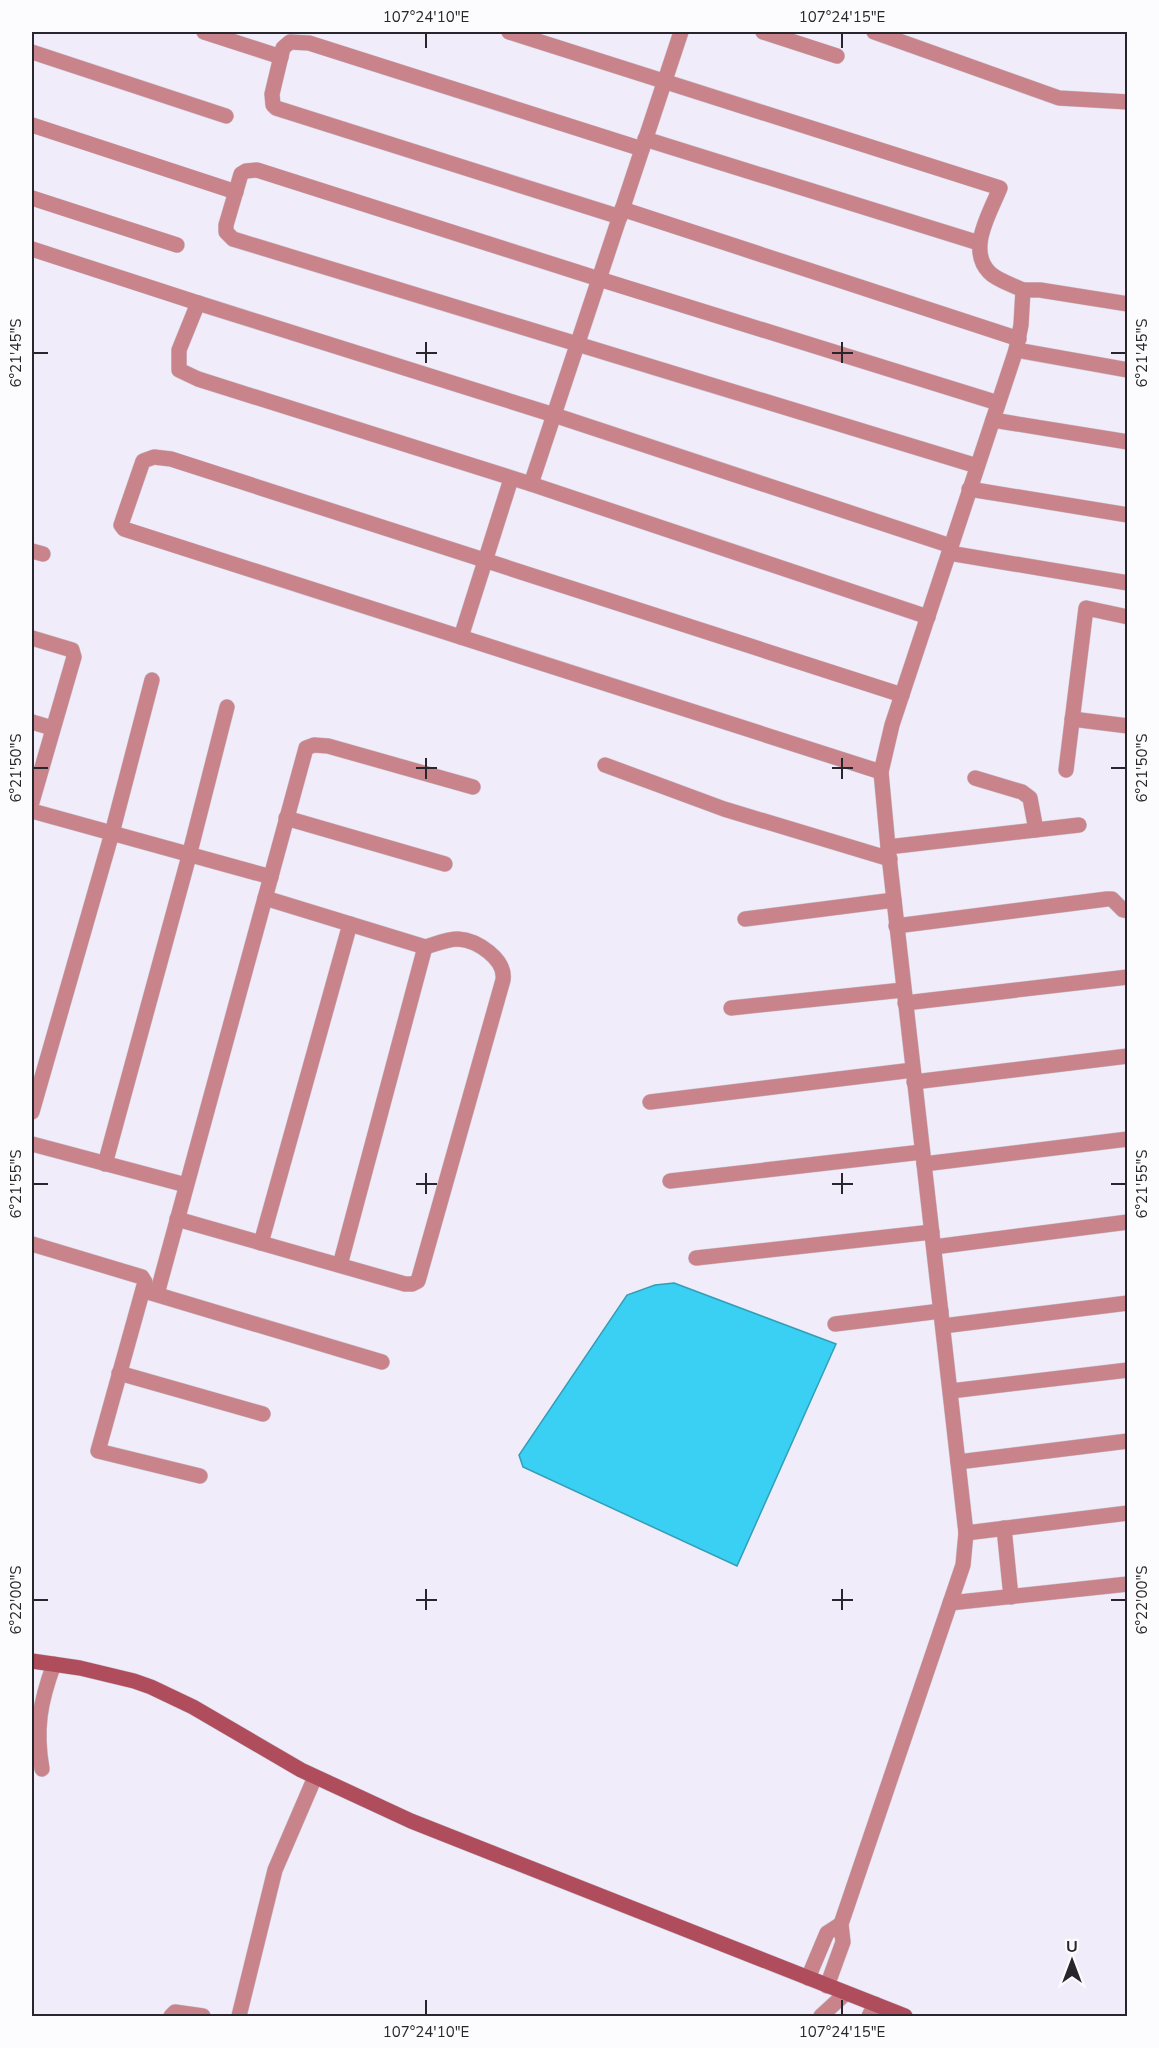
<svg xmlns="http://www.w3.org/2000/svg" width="1159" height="2048" font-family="'Nunito Sans',sans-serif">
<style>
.water{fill:#39d0f3;stroke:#349db7;stroke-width:1.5}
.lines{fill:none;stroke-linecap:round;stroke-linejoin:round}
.street-casing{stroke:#ccc8d5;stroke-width:16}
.secondary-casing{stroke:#ccc8d5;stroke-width:16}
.street{stroke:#c9848b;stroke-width:15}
.secondary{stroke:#af4d5c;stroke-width:15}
.ticks{fill:none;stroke:#28262c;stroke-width:2}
.neatline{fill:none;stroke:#28262c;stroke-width:2}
.ticks-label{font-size:15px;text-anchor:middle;fill:#28262c}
</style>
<rect width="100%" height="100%" fill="#f0ecfa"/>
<!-- water -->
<path class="water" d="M674 1283 836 1344 737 1566 523 1467 519 1455 627 1295 655 1285Z"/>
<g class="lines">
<defs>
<g id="street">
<path d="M204 32 281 57"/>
<path d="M509 32 1000 188C990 213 967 249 989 272 996 280 1013 285 1023 290L1021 325 1016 350 892 725 881 772 888 847 966 1533 963 1565 841 1924 843 1942 827 1986"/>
<path d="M763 32 837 56"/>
<path d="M874 32 1059 98 1128 102"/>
<path d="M32 52 226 116"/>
<path d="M32 125 236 192"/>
<path d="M645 139 979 243"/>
<path d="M32 198 177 245"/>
<path d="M622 209 1019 339"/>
<path d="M620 217 276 108 273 105 272 94 283 48 290 42 309 43 642 149"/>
<path d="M32 249 198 303"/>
<path d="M1023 290H1040L1128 304"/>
<path d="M1016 350 1128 370"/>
<path d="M993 420 1128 442"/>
<path d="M977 466 233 239 226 232V225L241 174 246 171 257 170 599 279 998 403"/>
<path d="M531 484 681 32"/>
<path d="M969 489 1128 515"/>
<path d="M32 551 43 554"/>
<path d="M949 553 1128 583"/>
<path d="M928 617 531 484 198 379 179 370V350L198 303 554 415 951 546"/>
<path d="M461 637 511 479"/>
<path d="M32 638 72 650 74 657 32 802"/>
<path d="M1072 719 1128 726"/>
<path d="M32 722 52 728"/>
<path d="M605 765 724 809 890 859"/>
<path d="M1066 770 1086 608 1128 617"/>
<path d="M881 772 124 529 121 525 123 519 143 461 154 457 171 459 902 695"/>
<path d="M975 778 1022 792 1030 798 1036 830"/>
<path d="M32 811 271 877"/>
<path d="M286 818 445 864"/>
<path d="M888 847 1079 825"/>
<path d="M745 919 894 900"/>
<path d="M896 926 1107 899H1112L1123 910 1128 911"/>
<path d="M905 1003 1128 977"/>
<path d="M731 1008 903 990"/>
<path d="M914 1082 1128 1056"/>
<path d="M650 1102 913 1070"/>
<path d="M32 1112 112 833 152 680"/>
<path d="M32 1144 186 1185"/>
<path d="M105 1164 189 856 227 707"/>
<path d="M924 1164 1128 1139"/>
<path d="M670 1181 922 1152"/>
<path d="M177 1219 405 1284H412L418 1281 503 980C506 959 477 940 458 939 447 939 436 944 425 947L265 898"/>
<path d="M261 1243 350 924"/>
<path d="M32 1244 142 1277 145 1282 98 1451 200 1476"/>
<path d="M934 1247 1128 1222"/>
<path d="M696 1258 932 1232"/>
<path d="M340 1265 425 947"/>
<path d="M148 1292 382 1362"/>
<path d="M157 1294 306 748 314 745 328 746 473 787"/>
<path d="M835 1324 941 1311"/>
<path d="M943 1326 1128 1303"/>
<path d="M119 1373 263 1414"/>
<path d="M951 1391 1128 1370"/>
<path d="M958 1462 1128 1441"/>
<path d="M1004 1528 1011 1597"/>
<path d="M966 1533 1128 1513"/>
<path d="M950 1603 1128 1584"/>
<path d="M42 1769C35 1729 40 1702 54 1664"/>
<path d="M808 1978 827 1933 841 1924"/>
<path d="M171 2016 175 2012 203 2016"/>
<path d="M239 2016 275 1870 315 1777"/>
<path d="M821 2016 845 1994"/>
<path d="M869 2016 875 2004"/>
</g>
<path id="secondary" d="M32 1661 80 1668 134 1681 151 1687 193 1707 301 1770 411 1821 905 2016"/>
</defs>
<!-- street casing -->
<use href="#street" class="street-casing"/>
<!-- secondary casing -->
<use href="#secondary" class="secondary-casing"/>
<!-- street -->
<use href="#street" class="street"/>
<!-- secondary -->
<use href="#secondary" class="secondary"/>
</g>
<!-- ticks -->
<path class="ticks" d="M426 33V48M842 33V48M426 342V363M842 342V363M33 353H48M416 353H437M832 353H853M1111 353H1126M426 758V779M842 758V779M33 768H48M416 768H437M832 768H853M1111 768H1126M426 1173V1194M842 1173V1194M33 1184H48M416 1184H437M832 1184H853M1111 1184H1126M426 1589V1610M842 1589V1610M33 1600H48M416 1600H437M832 1600H853M1111 1600H1126M426 2000V2015M842 2000V2015"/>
<!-- border -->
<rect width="1159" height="2048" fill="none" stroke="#fcfbfe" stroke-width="66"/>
<!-- north arrow -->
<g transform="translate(1072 1961)" stroke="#fcfbfe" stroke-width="4.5" paint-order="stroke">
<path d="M0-4.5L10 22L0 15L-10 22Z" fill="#28262c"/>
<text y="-9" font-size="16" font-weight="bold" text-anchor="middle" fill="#28262c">U</text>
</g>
<rect x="33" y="33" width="1093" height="1982" class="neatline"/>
<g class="ticks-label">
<text x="426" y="22">107°24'10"E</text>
<text x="842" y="22">107°24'15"E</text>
<text transform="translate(16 353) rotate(-90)" y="5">6°21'45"S</text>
<text transform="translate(1142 353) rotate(-90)" y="5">6°21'45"S</text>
<text transform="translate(16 768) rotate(-90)" y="5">6°21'50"S</text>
<text transform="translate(1142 768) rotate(-90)" y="5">6°21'50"S</text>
<text transform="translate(16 1184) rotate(-90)" y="5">6°21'55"S</text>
<text transform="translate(1142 1184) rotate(-90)" y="5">6°21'55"S</text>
<text transform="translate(16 1600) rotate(-90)" y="5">6°22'00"S</text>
<text transform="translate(1142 1600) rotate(-90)" y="5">6°22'00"S</text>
<text x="426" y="2037">107°24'10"E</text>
<text x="842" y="2037">107°24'15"E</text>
</g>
</svg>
